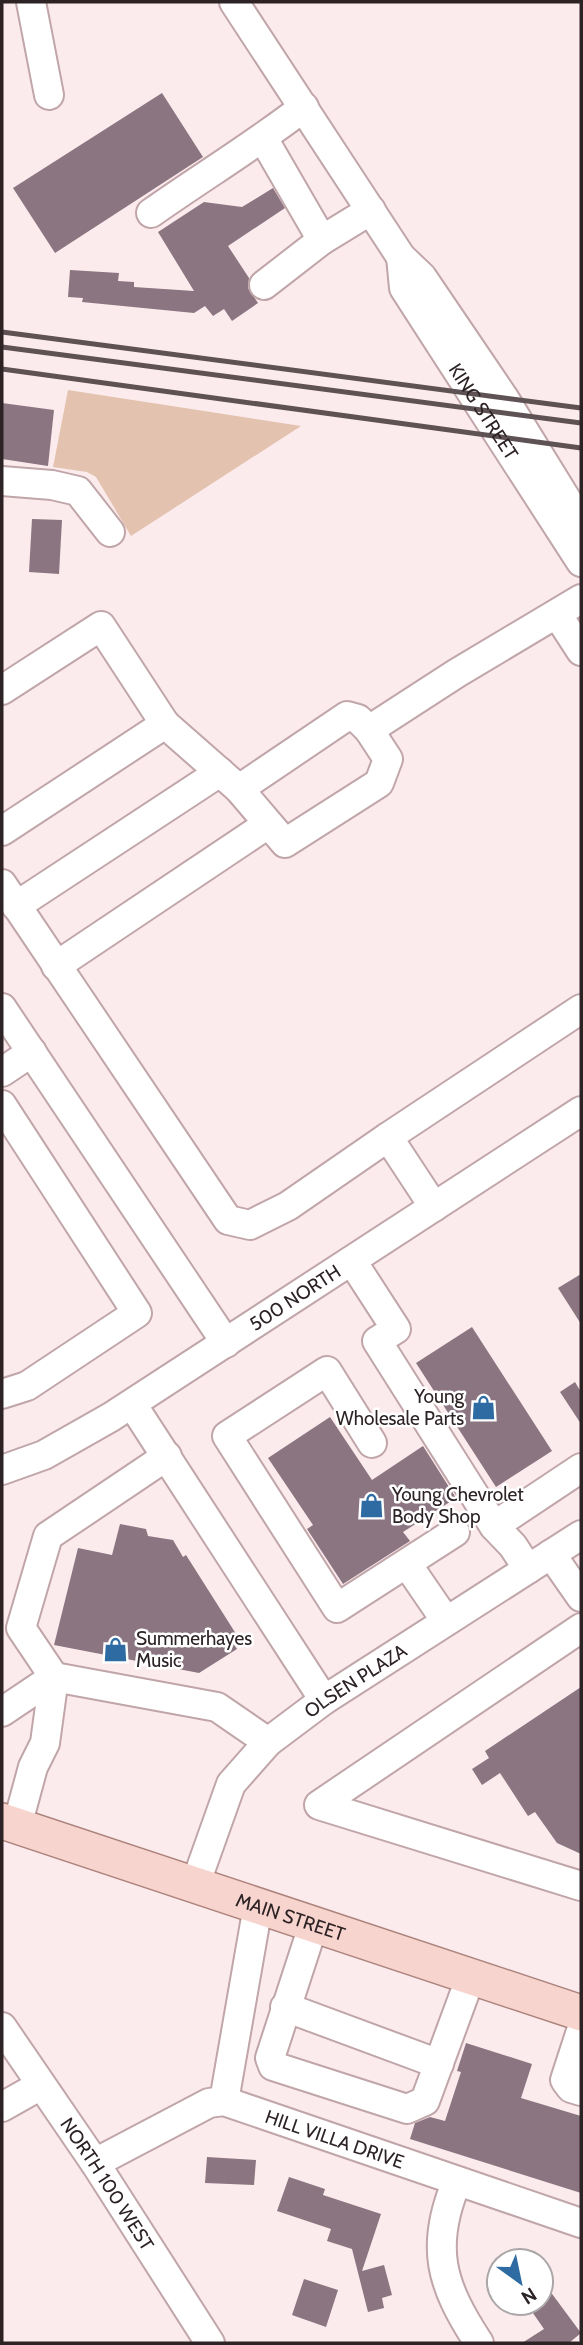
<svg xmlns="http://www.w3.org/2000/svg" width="583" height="2345" font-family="Cabin,sans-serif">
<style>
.green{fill:#e3c3af}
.building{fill:#8a7580}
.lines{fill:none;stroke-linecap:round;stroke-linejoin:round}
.minor-casing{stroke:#c0a5a9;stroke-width:32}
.major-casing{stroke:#ad847d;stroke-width:38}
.minor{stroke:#fff;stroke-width:28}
.major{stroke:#f7d4cd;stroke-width:35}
.rail{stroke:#5e5254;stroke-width:5}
.labels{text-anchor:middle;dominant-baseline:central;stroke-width:5;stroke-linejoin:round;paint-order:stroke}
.street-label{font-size:19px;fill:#2d2325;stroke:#fff}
.poi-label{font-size:19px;fill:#2d2325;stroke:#fff;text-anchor:start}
</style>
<rect width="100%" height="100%" fill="#fcebed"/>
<!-- green -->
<path class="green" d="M68 390 301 426 131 536 96 477 87 472 53 467Z"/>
<!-- building -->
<g class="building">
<path d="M162 93 203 157 55 253 13 188Z"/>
<path d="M273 188 285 208 228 246 249 278 248 288 258 303 232 321 224 309 213 316 205 306 194 313 82 302 83 298 68 297 70 270 119 273 118 281 134 282V287L194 291 158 232 204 202 242 207Z"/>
<path d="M2 403 54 410 48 466 2 459Z"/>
<path d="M32 519 62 520 59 574 29 572Z"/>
<path d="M581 1274V1324L558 1288Z"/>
<path d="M472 1327 552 1451 496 1487 416 1363Z"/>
<path d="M575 1382 581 1392V1424L560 1392Z"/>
<path d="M330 1417 372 1480 423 1446 456 1498 403 1532 410 1541 343 1584 307 1529 313 1525 268 1458Z"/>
<path d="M120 1524 146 1529 148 1536 173 1540 183 1557 186 1555 238 1637 231 1640 237 1649 199 1673 54 1645 78 1548 112 1555Z"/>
<path d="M581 1687V1854L557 1843 535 1812 528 1816 500 1773 482 1785 472 1769 489 1758 485 1751Z"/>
<path d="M466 2043 532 2064 521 2098 581 2116V2193L410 2139 415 2123 430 2117 445 2121 461 2072 457 2071Z"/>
<path d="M207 2157 256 2160 254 2185 205 2183Z"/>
<path d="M289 2177 325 2189 323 2195 381 2214 362 2271 384 2265 392 2295 382 2298 384 2308 368 2312 352 2249 327 2241 331 2229 277 2211Z"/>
<path d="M304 2279 338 2290 326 2327 292 2315Z"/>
<path d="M541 2279 581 2333 569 2343H522L544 2329 526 2303H541Z"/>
</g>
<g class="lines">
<defs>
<g id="minor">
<path d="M31 2 49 95"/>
<path d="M234 2 401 257 422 277 504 398 581 523"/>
<path d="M263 138 322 240 371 210"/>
<path d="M151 213C202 177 255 145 304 107"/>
<path id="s1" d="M401 257 404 288 581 562"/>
<path d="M264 285 322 240"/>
<path d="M2 481 52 485 78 491 110 532"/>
<path d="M557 614 581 651"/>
<path d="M2 690 101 626 165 724"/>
<path d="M239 789 347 716 358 719 369 730 457 673 581 599"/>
<path d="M2 831 165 724 239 789 285 843 379 783 388 759 369 730"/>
<path d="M2 884 228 1220 250 1225 288 1206 388 1137"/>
<path d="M16 906 220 772"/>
<path d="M56 966 268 824"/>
<path d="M2 1008 226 1343"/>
<path d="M2 1072 32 1052"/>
<path d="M2 1105 137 1313 27 1386 2 1394"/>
<path d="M434 1207 388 1137 581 1009"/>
<path d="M352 1261 396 1329 377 1341 494 1526 513 1546 528 1569"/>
<path d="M132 1404 324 1700"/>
<path d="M372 1443 327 1371 227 1436 337 1608 455 1532"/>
<path id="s2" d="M2 1470 44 1455 111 1417 581 1111"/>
<path d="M494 1526 581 1468"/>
<path d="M551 1554 581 1597"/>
<path d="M407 1564 446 1621"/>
<path d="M581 1628 319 1805 581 1886"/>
<path d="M2 1712 54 1677 217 1707 268 1742"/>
<path d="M17 1826 33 1767 45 1743 54 1677 21 1628 48 1536 167 1456"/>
<path id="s3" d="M195 1885 231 1784 268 1742 324 1700 581 1535"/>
<path d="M314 1923 270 2058 273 2066 407 2109 425 2101 471 1976"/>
<path d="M285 2007 439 2064"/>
<path id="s4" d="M2 2027 95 2163 210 2343"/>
<path d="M581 2031 565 2080 571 2088 581 2091"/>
<path d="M224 2101 258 1906"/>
<path d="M2 2107 41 2085"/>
<path id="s5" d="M95 2163 209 2103 224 2101 581 2223"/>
<path d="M457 2181C429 2247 441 2285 479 2343"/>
</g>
<g id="major">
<path id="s6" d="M2 1821 581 2013"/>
</g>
</defs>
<!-- minor casing -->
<use href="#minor" class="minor-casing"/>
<!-- major casing -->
<use href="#major" class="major-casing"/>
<!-- minor -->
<use href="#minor" class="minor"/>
<!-- major -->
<use href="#major" class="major"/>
<!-- rail -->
<g class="rail">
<path d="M2 332 581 408"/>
<path d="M2 347 581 423"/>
<path d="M2 369 581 448"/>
</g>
</g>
<!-- icons -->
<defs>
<symbol id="shop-bare" viewBox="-9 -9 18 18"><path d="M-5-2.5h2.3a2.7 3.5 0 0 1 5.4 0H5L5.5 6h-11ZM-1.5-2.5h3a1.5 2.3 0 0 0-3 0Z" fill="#2d6ba2" stroke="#fff" stroke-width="2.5" paint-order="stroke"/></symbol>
</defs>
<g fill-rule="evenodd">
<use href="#shop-bare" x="466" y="1390" width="35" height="35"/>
<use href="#shop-bare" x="354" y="1488" width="35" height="35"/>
<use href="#shop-bare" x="98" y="1632" width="35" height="35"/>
</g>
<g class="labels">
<!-- street labels -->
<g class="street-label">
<text stroke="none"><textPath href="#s1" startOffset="178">KING STREET</textPath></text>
<text stroke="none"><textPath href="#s2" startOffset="341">500 NORTH</textPath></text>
<text stroke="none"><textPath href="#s3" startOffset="270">OLSEN PLAZA</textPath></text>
<text stroke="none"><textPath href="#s6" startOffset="304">MAIN STREET</textPath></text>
<text stroke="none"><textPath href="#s5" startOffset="261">HILL VILLA DRIVE</textPath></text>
<text stroke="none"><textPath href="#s4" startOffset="189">NORTH 100 WEST</textPath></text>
</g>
<!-- poi labels -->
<g class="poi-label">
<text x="464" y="1396" text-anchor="end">Young<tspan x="464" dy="22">Wholesale Parts</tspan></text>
<text x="392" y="1494">Young Chevrolet<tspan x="392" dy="22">Body Shop</tspan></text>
<text x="136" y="1638">Summerhayes<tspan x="136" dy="22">Music</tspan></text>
</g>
</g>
<!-- border -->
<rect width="583" height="2345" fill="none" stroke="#2d2325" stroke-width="7"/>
<!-- north arrow -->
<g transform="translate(520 2282) rotate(147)"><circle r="33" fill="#ffffff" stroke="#aba7a8" stroke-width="2"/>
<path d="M0-5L12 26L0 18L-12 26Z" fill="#2d6ba2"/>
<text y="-10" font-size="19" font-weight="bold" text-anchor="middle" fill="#2d2325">N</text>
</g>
</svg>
